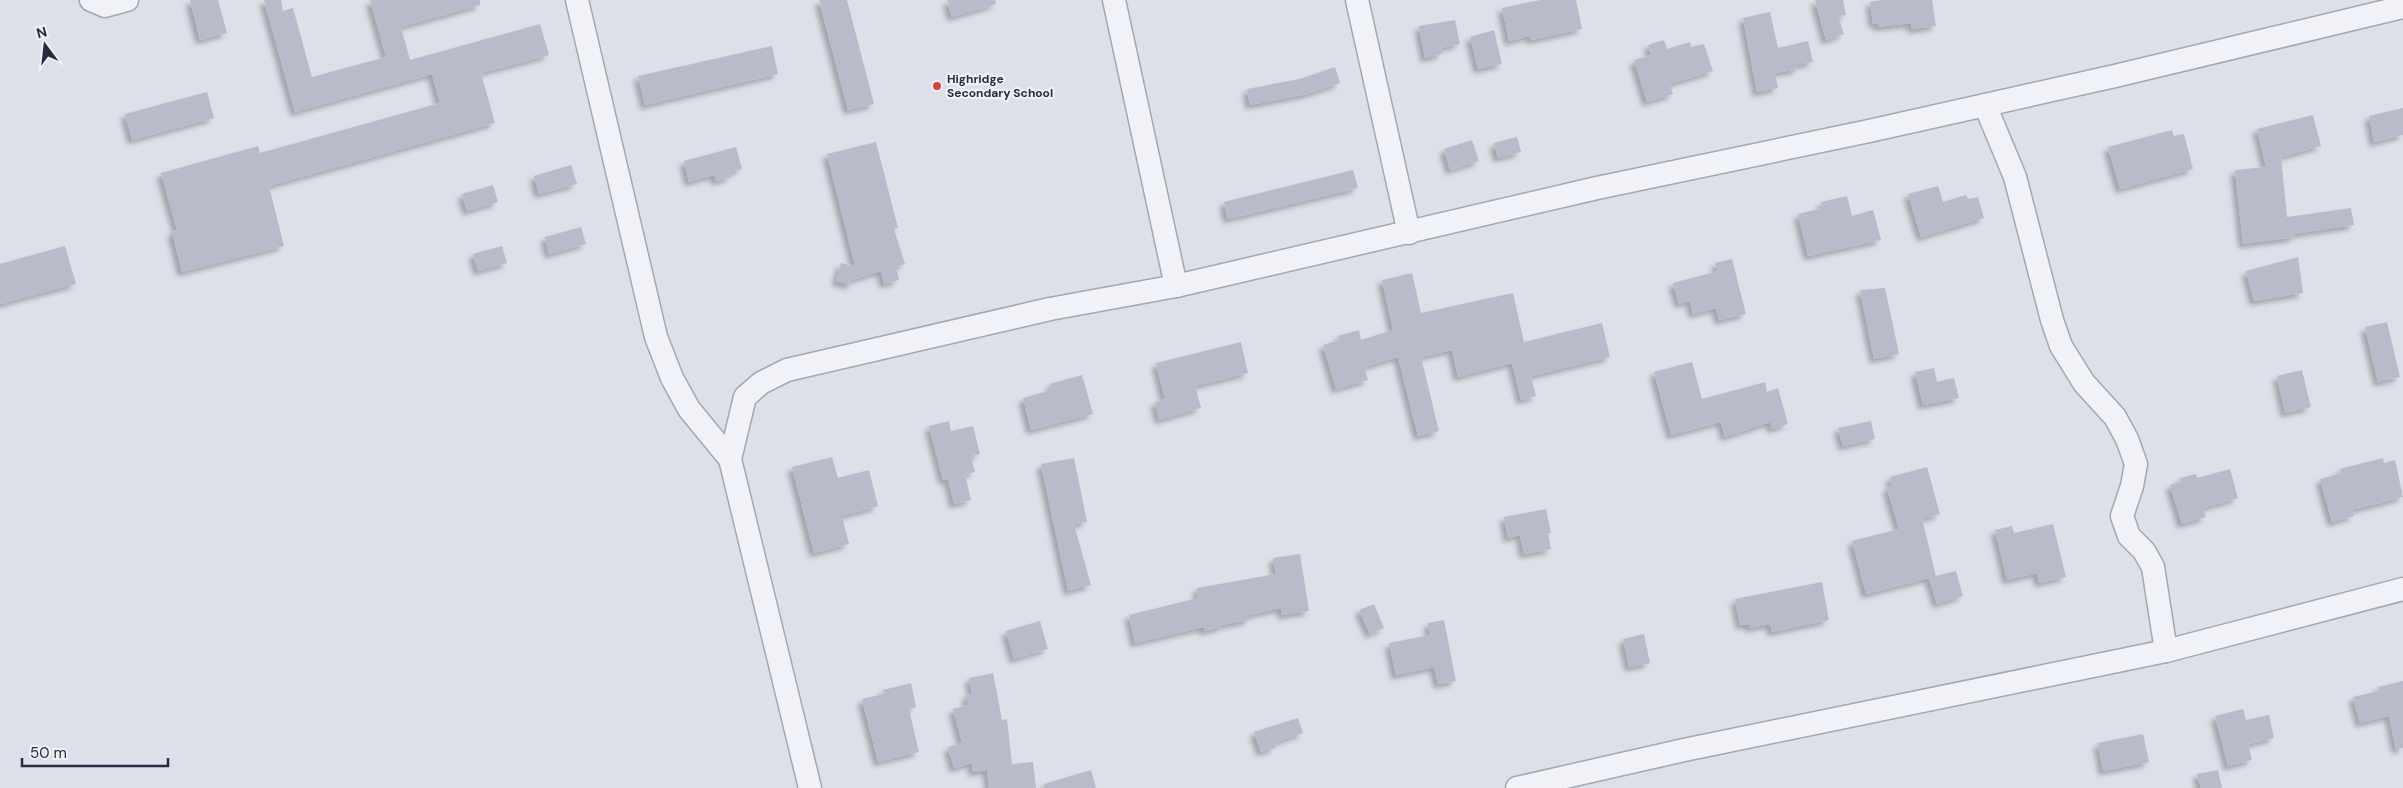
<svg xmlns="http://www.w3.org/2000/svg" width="2403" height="788" font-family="'DM Sans',sans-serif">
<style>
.building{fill:#b8bbc9;filter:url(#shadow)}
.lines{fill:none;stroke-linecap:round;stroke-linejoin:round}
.minor-casing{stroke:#a3a6b3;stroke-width:25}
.minor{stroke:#f1f2f7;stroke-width:22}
.poi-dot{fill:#d4443d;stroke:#eef0f6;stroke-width:2}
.labels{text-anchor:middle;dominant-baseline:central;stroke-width:4.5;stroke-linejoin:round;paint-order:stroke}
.poi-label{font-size:12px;font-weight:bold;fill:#272b40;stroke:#eef0f6;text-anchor:start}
</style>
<defs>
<filter id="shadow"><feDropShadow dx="-4.5" dy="4.5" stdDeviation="2.5" flood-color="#0004"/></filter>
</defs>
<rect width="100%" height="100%" fill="#dee0e9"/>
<!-- building -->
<g class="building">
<path d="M190 0H218L227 33 200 40Z"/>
<path d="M264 0H281L283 11 293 8 312 77 386 57 370 0H480V5L401 27 410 60 540 24 549 55 481 73 495 123 269 186 284 246 182 272 172 232 177 230 161 173 258 146 260 153 440 103 432 74 295 112Z"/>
<path d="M819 0H847L874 104 848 110Z"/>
<path d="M947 0H995L996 4 952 17Z"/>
<path d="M1540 0H1576L1582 29 1531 40 1530 36 1509 41 1502 8Z"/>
<path d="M1815 0H1843L1846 15 1838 16 1844 34 1826 40Z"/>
<path d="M1881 0H1932L1936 26 1912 29 1911 23 1878 27V23L1873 24 1870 2Z"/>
<path d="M1770 12 1778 48 1808 41 1813 62 1797 65 1798 69 1775 73 1778 88 1757 92 1743 18Z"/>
<path d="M1455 20 1460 44 1441 48 1442 54 1425 58 1419 26Z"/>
<path d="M1494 30 1502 64 1478 69 1470 37Z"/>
<path d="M1664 40 1667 49 1690 42 1691 47 1704 44 1713 71 1670 84 1673 94 1647 102 1634 60 1651 55 1648 45Z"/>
<path d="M772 46 778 74 645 105 638 76Z"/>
<path d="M1335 67 1340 83 1307 94 1250 105 1247 89 1300 79Z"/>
<path d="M207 92 214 118 132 140 125 114Z"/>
<path d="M2403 108V135L2374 142 2369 116Z"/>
<path d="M2313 115 2321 146 2281 157 2287 217 2351 208 2354 225 2294 234 2295 237 2243 244 2235 170 2266 167 2257 129Z"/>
<path d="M2172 130 2174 136 2184 134 2193 169 2120 189 2108 147Z"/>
<path d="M1517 137 1521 152 1498 158 1494 143Z"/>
<path d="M1472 140 1479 161 1450 170 1444 149Z"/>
<path d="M876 142 898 228 894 229 905 264 896 267 899 280 884 284 881 271 852 280 851 285 836 281 841 263 855 266 827 154Z"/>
<path d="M736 147 742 169 730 172 731 177 716 181 714 175 689 182 684 161Z"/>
<path d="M571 165 577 184 539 194 534 176Z"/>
<path d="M1353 170 1358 188 1228 219 1224 202Z"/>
<path d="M493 185 498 202 467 211 462 194Z"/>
<path d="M1938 186 1943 202 1966 195 1968 199 1978 197 1984 218 1921 237 1908 194Z"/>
<path d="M1847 196 1852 216 1873 210 1881 240 1808 256 1798 214 1823 208 1821 202Z"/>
<path d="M581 227 586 244 549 254 545 237Z"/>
<path d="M65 246 76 284 0 304V264Z"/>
<path d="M502 246 507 263 478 271 473 254Z"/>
<path d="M2298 257 2303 293 2254 301 2246 271Z"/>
<path d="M1732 259 1746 314 1719 320 1716 308 1693 314 1690 301 1679 304 1673 283 1718 271 1715 263Z"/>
<path d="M1412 273 1421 313 1513 293 1524 342 1602 323 1610 357 1531 376 1536 396 1521 400 1512 363 1458 377 1452 350 1421 357 1439 431 1418 436 1398 357 1364 367 1368 380 1336 389 1323 345 1340 340 1338 336 1359 330 1361 340 1393 330 1382 280Z"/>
<path d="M1885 288 1899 354 1874 359 1860 290Z"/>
<path d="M2387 322 2400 377 2378 382 2365 327Z"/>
<path d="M1241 342 1248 373 1195 386 1201 408 1159 420 1155 402 1165 399 1156 363Z"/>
<path d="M1692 362 1702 399 1765 382 1767 392 1778 388 1788 424 1772 429 1770 422 1725 437 1721 422 1671 435 1654 372Z"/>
<path d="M1934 368 1937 382 1954 378 1959 398 1923 405 1915 372Z"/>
<path d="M2302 370 2311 407 2285 413 2277 376Z"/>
<path d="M1082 375 1093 414 1031 430 1023 398 1052 390 1050 384Z"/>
<path d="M949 421 951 431 973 426 980 454 971 456 975 472 965 475 971 500 954 504 948 479 943 480 929 426Z"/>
<path d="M1871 421 1875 439 1843 446 1838 428Z"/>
<path d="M832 457 838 478 869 470 878 506 842 516 849 544 814 553 792 467Z"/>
<path d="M1074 458 1087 522 1074 524 1091 585 1068 591 1041 464Z"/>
<path d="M2383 458 2384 463 2395 460 2403 497 2352 510 2354 516 2332 522 2320 479 2342 473 2340 469Z"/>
<path d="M1927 467 1940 514 1922 519 1936 576 1956 571 1963 596 1937 604 1929 578 1866 594 1852 541 1899 529 1887 488 1892 486 1890 477Z"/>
<path d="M2230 469 2238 498 2203 508 2206 517 2182 524 2170 485 2181 482 2180 478 2196 474 2197 478Z"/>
<path d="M1546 509 1551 533H1548L1551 549 1524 554 1520 535 1508 538 1504 517Z"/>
<path d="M2053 524 2066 577 2039 583 2037 573 2007 580 1995 530 2012 526 2014 533Z"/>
<path d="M1300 554 1309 611 1282 615 1281 608 1249 615V620L1222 625V627L1204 631V627L1135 643 1129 615 1198 598 1197 588 1276 574 1273 558Z"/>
<path d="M1822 582 1829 620 1772 632 1770 624 1750 628 1749 624 1740 625 1735 599Z"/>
<path d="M1374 604 1384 628 1370 634 1359 610Z"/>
<path d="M1444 620 1456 681 1438 684 1434 667 1396 675 1389 643 1430 635 1428 623Z"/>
<path d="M1040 621 1048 649 1014 659 1006 631Z"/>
<path d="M1644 634 1650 663 1629 667 1623 639Z"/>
<path d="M993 673 1002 720 1007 719 1012 764 1033 762 1036 788H989L987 770 973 772 972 763 954 768 948 747 962 743 953 709 968 705 966 695 972 694 969 678Z"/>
<path d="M2403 681V748L2396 749 2389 716 2360 723 2353 697 2379 691 2378 687Z"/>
<path d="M911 683 916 707 909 709 919 752 878 762 862 699 884 694 883 690Z"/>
<path d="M2243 709 2246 720 2269 715 2274 738 2248 744 2252 760 2228 766 2215 716Z"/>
<path d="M1298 718 1303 733 1274 743 1275 748 1261 752 1254 732Z"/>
<path d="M2143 734 2149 762 2103 771 2098 743Z"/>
<path d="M1091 770 1096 788H1045L1044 784Z"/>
<path d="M2218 770 2222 788H2201L2197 774Z"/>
</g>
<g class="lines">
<defs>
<g id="minor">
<path d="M91 0 105 6 127 0"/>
<path d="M577 0 656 337 672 378 689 409 730 459 810 788"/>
<path d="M1114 0 1176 286"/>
<path d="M1357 0 1409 233"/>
<path d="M1985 105 2015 177 2052 320 2061 346 2084 383 2115 417 2127 439 2136 464 2132 486 2122 516 2129 536 2144 551 2153 567 2166 651"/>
<path d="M730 459 745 397 761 383 787 370 1050 309 1176 286 1597 188 1869 131 2115 76 2403 7"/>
<path d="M1517 788 1684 750 2166 651 2403 589"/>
</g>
</defs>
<!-- minor casing -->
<use href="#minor" class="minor-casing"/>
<!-- minor -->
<use href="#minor" class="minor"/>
</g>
<!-- markers -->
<circle class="poi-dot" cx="937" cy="86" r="5"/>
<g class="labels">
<!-- poi labels -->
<g class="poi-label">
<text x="947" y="79">Highridge<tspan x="947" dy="14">Secondary School</tspan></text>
</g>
</g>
<!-- north arrow -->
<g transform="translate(45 45) rotate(345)" stroke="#eef0f6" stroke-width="4" paint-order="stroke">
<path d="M0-4L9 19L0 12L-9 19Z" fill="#272b40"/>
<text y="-8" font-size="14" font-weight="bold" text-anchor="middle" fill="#272b40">N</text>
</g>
<!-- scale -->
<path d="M22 758v8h146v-8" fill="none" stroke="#272b40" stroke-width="2.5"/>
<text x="30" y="758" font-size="15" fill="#272b40" stroke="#eef0f6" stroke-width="4" paint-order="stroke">50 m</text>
</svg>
